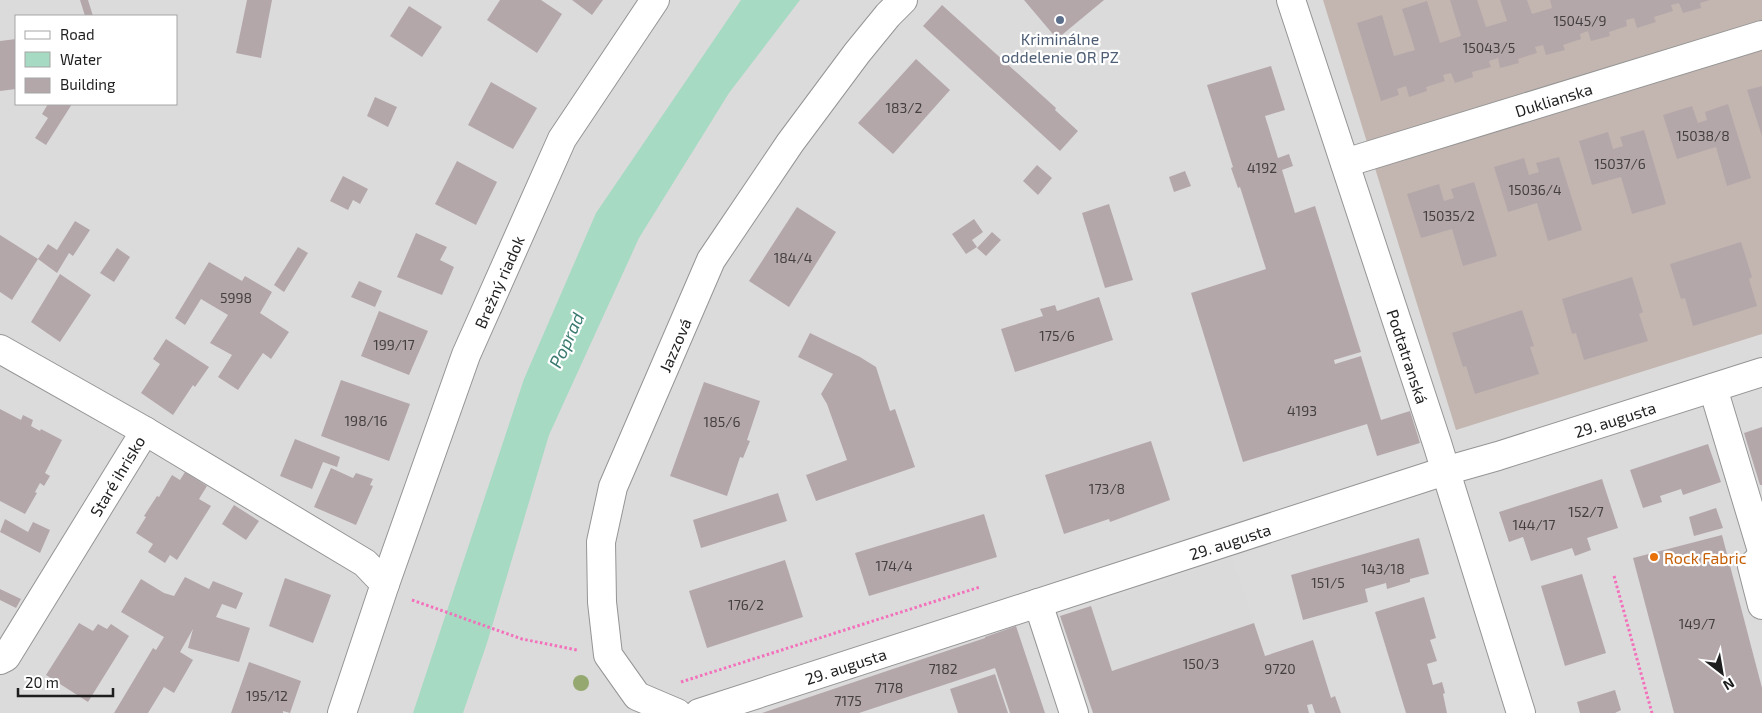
<svg xmlns="http://www.w3.org/2000/svg" width="1762" height="713" font-family="'Exo 2',sans-serif">
<style>
.residential{fill:#dcdbdc;fill-rule:evenodd}
.construction{fill:#c3b6b0}
.parking{fill:#dadada}
.water{fill:#a6dac3}
.building{fill:#b4a7aa}
.lines{fill:none;stroke-linecap:round;stroke-linejoin:round}
.minor-casing{stroke:#959595;stroke-width:30}
.path{stroke:#f370bb;stroke-width:3;stroke-dasharray:2.5 2.5;stroke-linecap:butt}
.minor{stroke:#fff;stroke-width:28}
.tree{fill:#95a86f}
.service-dot{fill:#5c6f8a;stroke:#fff;stroke-width:2}
.food-dot{fill:#e8710a;stroke:#fff;stroke-width:2}
.labels{text-anchor:middle;dominant-baseline:central;stroke-width:4.5;stroke-linejoin:round;paint-order:stroke}
.number-label{font-size:14px;fill:#444041}
.service-label{font-size:16px;fill:#4e5e75;stroke:#fff}
.street-label{font-size:16px;fill:#1e1e1e;stroke:#fff}
.food-label{font-size:16px;fill:#c56008;stroke:#fff;text-anchor:start}
.water-label{font-size:18px;font-style:italic;fill:#3c7b71;stroke:#fff}
</style>
<rect width="100%" height="100%" fill="#eee4e4"/>
<!-- residential -->
<path class="residential" d="M0 0H1762V713H0ZM16 16H176V104H16Z"/>
<!-- construction -->
<path class="construction" d="M1323 0H1762V334L1456 430Z"/>
<!-- parking -->
<path class="parking" d="M1232 559 1254 623 1112 671 1091 606Z"/>
<!-- water -->
<path class="water" d="M741 0H800L729 93 639 238 549 435 487 643 463 713H413L524 379 596 213Z"/>
<!-- building -->
<g class="building">
<path d="M80 0H88L93 16H85Z"/>
<path d="M247 0H272L261 58 236 53Z"/>
<path d="M500 0H541L562 14 537 53 487 20Z"/>
<path d="M572 0H603L592 15Z"/>
<path d="M1024 0H1104L1057 39Z"/>
<path d="M1450 0H1477L1486 27 1507 21 1500 0H1527L1532 14 1552 8 1550 0H1710L1700 3 1701 8 1683 13 1679 3 1671 5 1673 11 1654 17 1656 22 1637 28 1634 18 1626 20 1627 26 1609 32 1610 36 1591 41 1588 31 1580 34 1581 39 1563 45 1565 50 1546 55 1543 45 1535 47 1537 53 1518 59 1519 63 1500 68 1498 58 1489 61 1491 67 1472 72 1473 77 1455 83 1451 73 1443 75 1445 81 1426 87 1427 91 1409 97 1406 86 1397 89 1399 95 1381 101 1357 23 1382 15 1394 56 1415 50 1402 9 1427 1 1440 43 1461 36Z"/>
<path d="M942 5 1056 108 1055 110 1078 131 1060 151 923 26Z"/>
<path d="M409 6 442 27 422 57 390 36Z"/>
<path d="M16 39V89L0 91V41Z"/>
<path d="M916 59 950 90 893 154 858 123Z"/>
<path d="M1271 66 1285 110 1265 116 1278 158 1289 154 1293 166 1282 170 1295 213 1315 206 1361 352 1334 360 1335 364 1361 356 1381 420 1410 411 1420 443 1377 456 1367 424 1243 462 1191 293 1266 269 1240 187 1238 188 1231 168 1233 167 1207 85Z"/>
<path d="M491 82 537 108 513 149 468 125Z"/>
<path d="M1762 86V136L1747 90Z"/>
<path d="M375 97 397 107 388 127 367 116Z"/>
<path d="M48 104H72L46 145 35 138 48 118 42 114Z"/>
<path d="M1728 104 1751 178 1727 186 1716 147 1677 159 1663 115 1692 106 1698 123 1707 120 1705 112Z"/>
<path d="M1644 130 1666 204 1632 214 1621 177 1592 185 1579 141 1608 132 1613 149 1623 146 1620 137Z"/>
<path d="M1559 157 1582 230 1548 241 1537 203 1508 212 1494 167 1524 158 1529 175 1539 172 1536 163Z"/>
<path d="M457 161 497 182 476 225 435 204Z"/>
<path d="M1037 165 1052 178 1038 195 1023 181Z"/>
<path d="M1185 171 1191 186 1174 192 1169 177Z"/>
<path d="M343 176 368 189 360 204 353 200 348 210 330 201Z"/>
<path d="M1474 182 1497 256 1463 266 1452 229 1421 238 1407 194 1439 184 1444 201 1454 198 1451 189Z"/>
<path d="M1109 204 1133 280 1105 288 1082 213Z"/>
<path d="M797 207 836 232 789 307 749 281Z"/>
<path d="M974 219 983 232 972 240 977 247 966 254 952 234Z"/>
<path d="M75 221 90 230 73 256 69 253 57 273 38 259 12 300 0 292V235L38 259 48 244 57 250Z"/>
<path d="M992 232 1001 240 986 256 977 248Z"/>
<path d="M416 233 447 247 440 260 454 267 442 295 397 277Z"/>
<path d="M1741 242 1752 277 1749 279 1757 306 1693 326 1685 298 1681 299 1670 264Z"/>
<path d="M298 247 308 253 284 292 274 285Z"/>
<path d="M117 248 130 257 114 282 100 273Z"/>
<path d="M209 262 242 281 245 276 272 292 260 313 289 332 271 359 263 353 238 390 218 377 232 355 210 343 228 315 201 299 185 325 175 318Z"/>
<path d="M60 274 91 295 60 342 31 322Z"/>
<path d="M1632 277 1643 312 1639 314 1648 341 1584 360 1576 333 1572 334 1562 299Z"/>
<path d="M359 281 382 291 375 307 351 297Z"/>
<path d="M1099 297 1113 340 1015 372 1001 329 1043 316 1040 309 1055 305 1057 311Z"/>
<path d="M1522 310 1534 346 1530 347 1539 374 1475 394 1466 366 1463 367 1452 333Z"/>
<path d="M379 311 428 331 409 375 361 356Z"/>
<path d="M810 333 860 357 876 367 890 411 895 409 915 467 816 501 806 475 847 460 827 404 821 394 833 374 798 357Z"/>
<path d="M166 339 209 367 195 387 193 385 173 415 141 393 160 364 153 359Z"/>
<path d="M341 380 410 404 389 461 321 436Z"/>
<path d="M704 382 760 401 747 440 750 441 743 458 740 457 727 496 670 476Z"/>
<path d="M0 409 21 420 23 415 33 420 31 426 40 431 41 429 62 440 45 473 50 476 44 486 40 483 35 492 37 493 25 514 0 501Z"/>
<path d="M1762 427V485H1760L1744 433Z"/>
<path d="M295 439 340 457 337 467 323 462 312 489 280 476Z"/>
<path d="M1151 441 1170 500 1110 522 1109 519 1064 534 1045 475Z"/>
<path d="M1708 444 1721 482 1683 495 1681 489 1660 496 1662 502 1643 508 1630 470Z"/>
<path d="M331 468 353 478 356 473 373 479 370 485 373 486 356 525 314 507Z"/>
<path d="M185 472 207 486 199 499 211 506 177 560 170 555 165 563 148 552 153 544 136 533 146 517 144 516 157 496 159 497 172 475 180 480Z"/>
<path d="M1602 479 1618 528 1587 538 1591 550 1575 556 1572 548 1531 561 1523 537 1509 542 1499 512Z"/>
<path d="M778 493 787 521 701 548 693 520Z"/>
<path d="M234 505 259 521 246 540 222 524Z"/>
<path d="M1716 508 1723 528 1694 536 1689 517Z"/>
<path d="M984 514 997 557 869 596 855 553Z"/>
<path d="M5 519 28 532 33 522 50 530 40 553 0 532Z"/>
<path d="M1722 535 1762 688V713H1674L1633 558Z"/>
<path d="M1419 538 1429 574 1410 579V582L1387 589 1386 583 1365 589 1368 602 1303 620 1291 575Z"/>
<path d="M785 560 803 617 707 648 689 591Z"/>
<path d="M1582 574 1606 653 1565 666 1541 586Z"/>
<path d="M185 577 209 589 213 581 243 593 236 609 222 604 216 617 250 628 239 662 188 648 193 629 180 652 193 660 174 693 164 687 148 713H114L153 648 156 650 164 637 121 612 141 579 164 593 174 596Z"/>
<path d="M285 578 331 595 313 643 269 626Z"/>
<path d="M0 589 21 599 16 608 0 600Z"/>
<path d="M1424 597 1436 638 1430 640 1437 661 1427 664 1433 685 1442 682 1445 693 1443 694 1447 713H1406L1375 612Z"/>
<path d="M1091 606 1112 671 1254 623 1265 656 1313 640 1331 698 1335 696 1341 713H1315L1312 704 1307 705 1309 713H1093L1060 616Z"/>
<path d="M79 623 93 631 98 624 107 629 111 624 129 636 88 702 46 675Z"/>
<path d="M1016 626 1045 713H1010L995 668 859 713H762L985 638V637Z"/>
<path d="M249 662 301 681 290 713 283 711V713H231Z"/>
<path d="M995 674 1008 713H958L950 689Z"/>
<path d="M1615 690 1621 710 1615 713H1580L1577 702Z"/>
</g>
<g class="lines">
<defs>
<g id="minor">
<path id="s1" d="M1291 0 1437 443 1521 713"/>
<path id="s2" d="M1345 163 1762 35"/>
<path d="M0 349 145 431 6 657 0 660"/>
<path d="M1713 388 1762 551"/>
<path d="M145 431 365 563 385 584"/>
<path d="M1762 557 1752 566 1762 605"/>
<path d="M1038 603 1074 713"/>
<path id="s3" d="M342 713 385 584 466 355 562 139 655 0"/>
<path id="s4" d="M677 713 637 696 608 655 602 602 601 542 613 487 711 260 790 143 857 53 888 15 903 0"/>
<path id="s5" d="M699 713 1445 471 1498 456 1762 372"/>
</g>
</defs>
<!-- minor casing -->
<use href="#minor" class="minor-casing"/>
<!-- path -->
<g class="path">
<path d="M1614 576 1652 713"/>
<path d="M412 600 522 639 577 650"/>
<path d="M681 682 980 587"/>
</g>
<!-- minor -->
<use href="#minor" class="minor"/>
</g>
<!-- trees -->
<circle class="tree" cx="581" cy="683" r="8"/>
<!-- markers -->
<circle class="service-dot" cx="1060" cy="20" r="5"/>
<circle class="food-dot" cx="1654" cy="557" r="5"/>
<g class="labels">
<!-- number labels -->
<g class="number-label">
<text x="1580" y="20">15045/9</text>
<text x="1489" y="47">15043/5</text>
<text x="904" y="107">183/2</text>
<text x="1703" y="135">15038/8</text>
<text x="1620" y="163">15037/6</text>
<text x="1262" y="167">4192</text>
<text x="1535" y="189">15036/4</text>
<text x="1449" y="215">15035/2</text>
<text x="793" y="257">184/4</text>
<text x="236" y="297">5998</text>
<text x="1057" y="335">175/6</text>
<text x="394" y="344">199/17</text>
<text x="1302" y="410">4193</text>
<text x="366" y="420">198/16</text>
<text x="722" y="421">185/6</text>
<text x="1107" y="488">173/8</text>
<text x="1586" y="511">152/7</text>
<text x="1534" y="524">144/17</text>
<text x="894" y="565">174/4</text>
<text x="1383" y="568">143/18</text>
<text x="1328" y="582">151/5</text>
<text x="746" y="604">176/2</text>
<text x="1697" y="623">149/7</text>
<text x="1201" y="663">150/3</text>
<text x="943" y="668">7182</text>
<text x="1280" y="668">9720</text>
<text x="889" y="687">7178</text>
<text x="267" y="695">195/12</text>
<text x="848" y="700">7175</text>
</g>
<!-- service labels -->
<g class="service-label">
<text x="1060" y="38">Kriminálne<tspan x="1060" dy="18">oddelenie OR PZ</tspan></text>
</g>
<!-- street labels -->
<g class="street-label">
<text stroke="none"><textPath href="#s2" startOffset="218">Duklianska</textPath></text>
<text stroke="none"><textPath href="#s3" startOffset="459">Brežný riadok</textPath></text>
<text stroke="none"><textPath href="#s4" startOffset="418">Jazzová</textPath></text>
<text stroke="none"><textPath href="#s1" startOffset="375">Podtatranská</textPath></text>
<text stroke="none"><textPath href="#s5" startOffset="962">29. augusta</textPath></text>
<text transform="translate(117 476) rotate(-59)">Staré ihrisko</text>
<text stroke="none"><textPath href="#s5" startOffset="558">29. augusta</textPath></text>
<text stroke="none"><textPath href="#s5" startOffset="154">29. augusta</textPath></text>
</g>
<!-- food labels -->
<g class="food-label">
<text x="1664" y="557">Rock Fabric</text>
</g>
<!-- water labels -->
<g class="water-label">
<text transform="translate(566 340) rotate(-65)">Poprad</text>
</g>
</g>
<!-- legend -->
<rect x="15" y="15" width="162" height="90" fill="#ffffff" stroke="#a5a5a5"/>
<rect x="25" y="31" width="25" height="8" fill="#ffffff" stroke="#a5a5a5"/>
<text x="60" y="40" font-size="15" fill="#1e1e1e">Road</text>
<rect x="25" y="52" width="25" height="15" fill="#a6dac3" stroke="#a5a5a5"/>
<text x="60" y="65" font-size="15" fill="#1e1e1e">Water</text>
<rect x="25" y="78" width="25" height="15" fill="#b4a7aa" stroke="#a5a5a5"/>
<text x="60" y="90" font-size="15" fill="#1e1e1e">Building</text>
<!-- north arrow -->
<g transform="translate(1722 673) rotate(149)" stroke="#ffffff" stroke-width="4" paint-order="stroke">
<path d="M0-4L9 19L0 12L-9 19Z" fill="#1e1e1e"/>
<text y="-8" font-size="14" font-weight="bold" text-anchor="middle" fill="#1e1e1e">N</text>
</g>
<!-- scale -->
<path d="M18 688v8h95v-8" fill="none" stroke="#1e1e1e" stroke-width="2.5"/>
<text x="25" y="688" font-size="15" fill="#1e1e1e" stroke="#ffffff" stroke-width="4" paint-order="stroke">20 m</text>
</svg>
